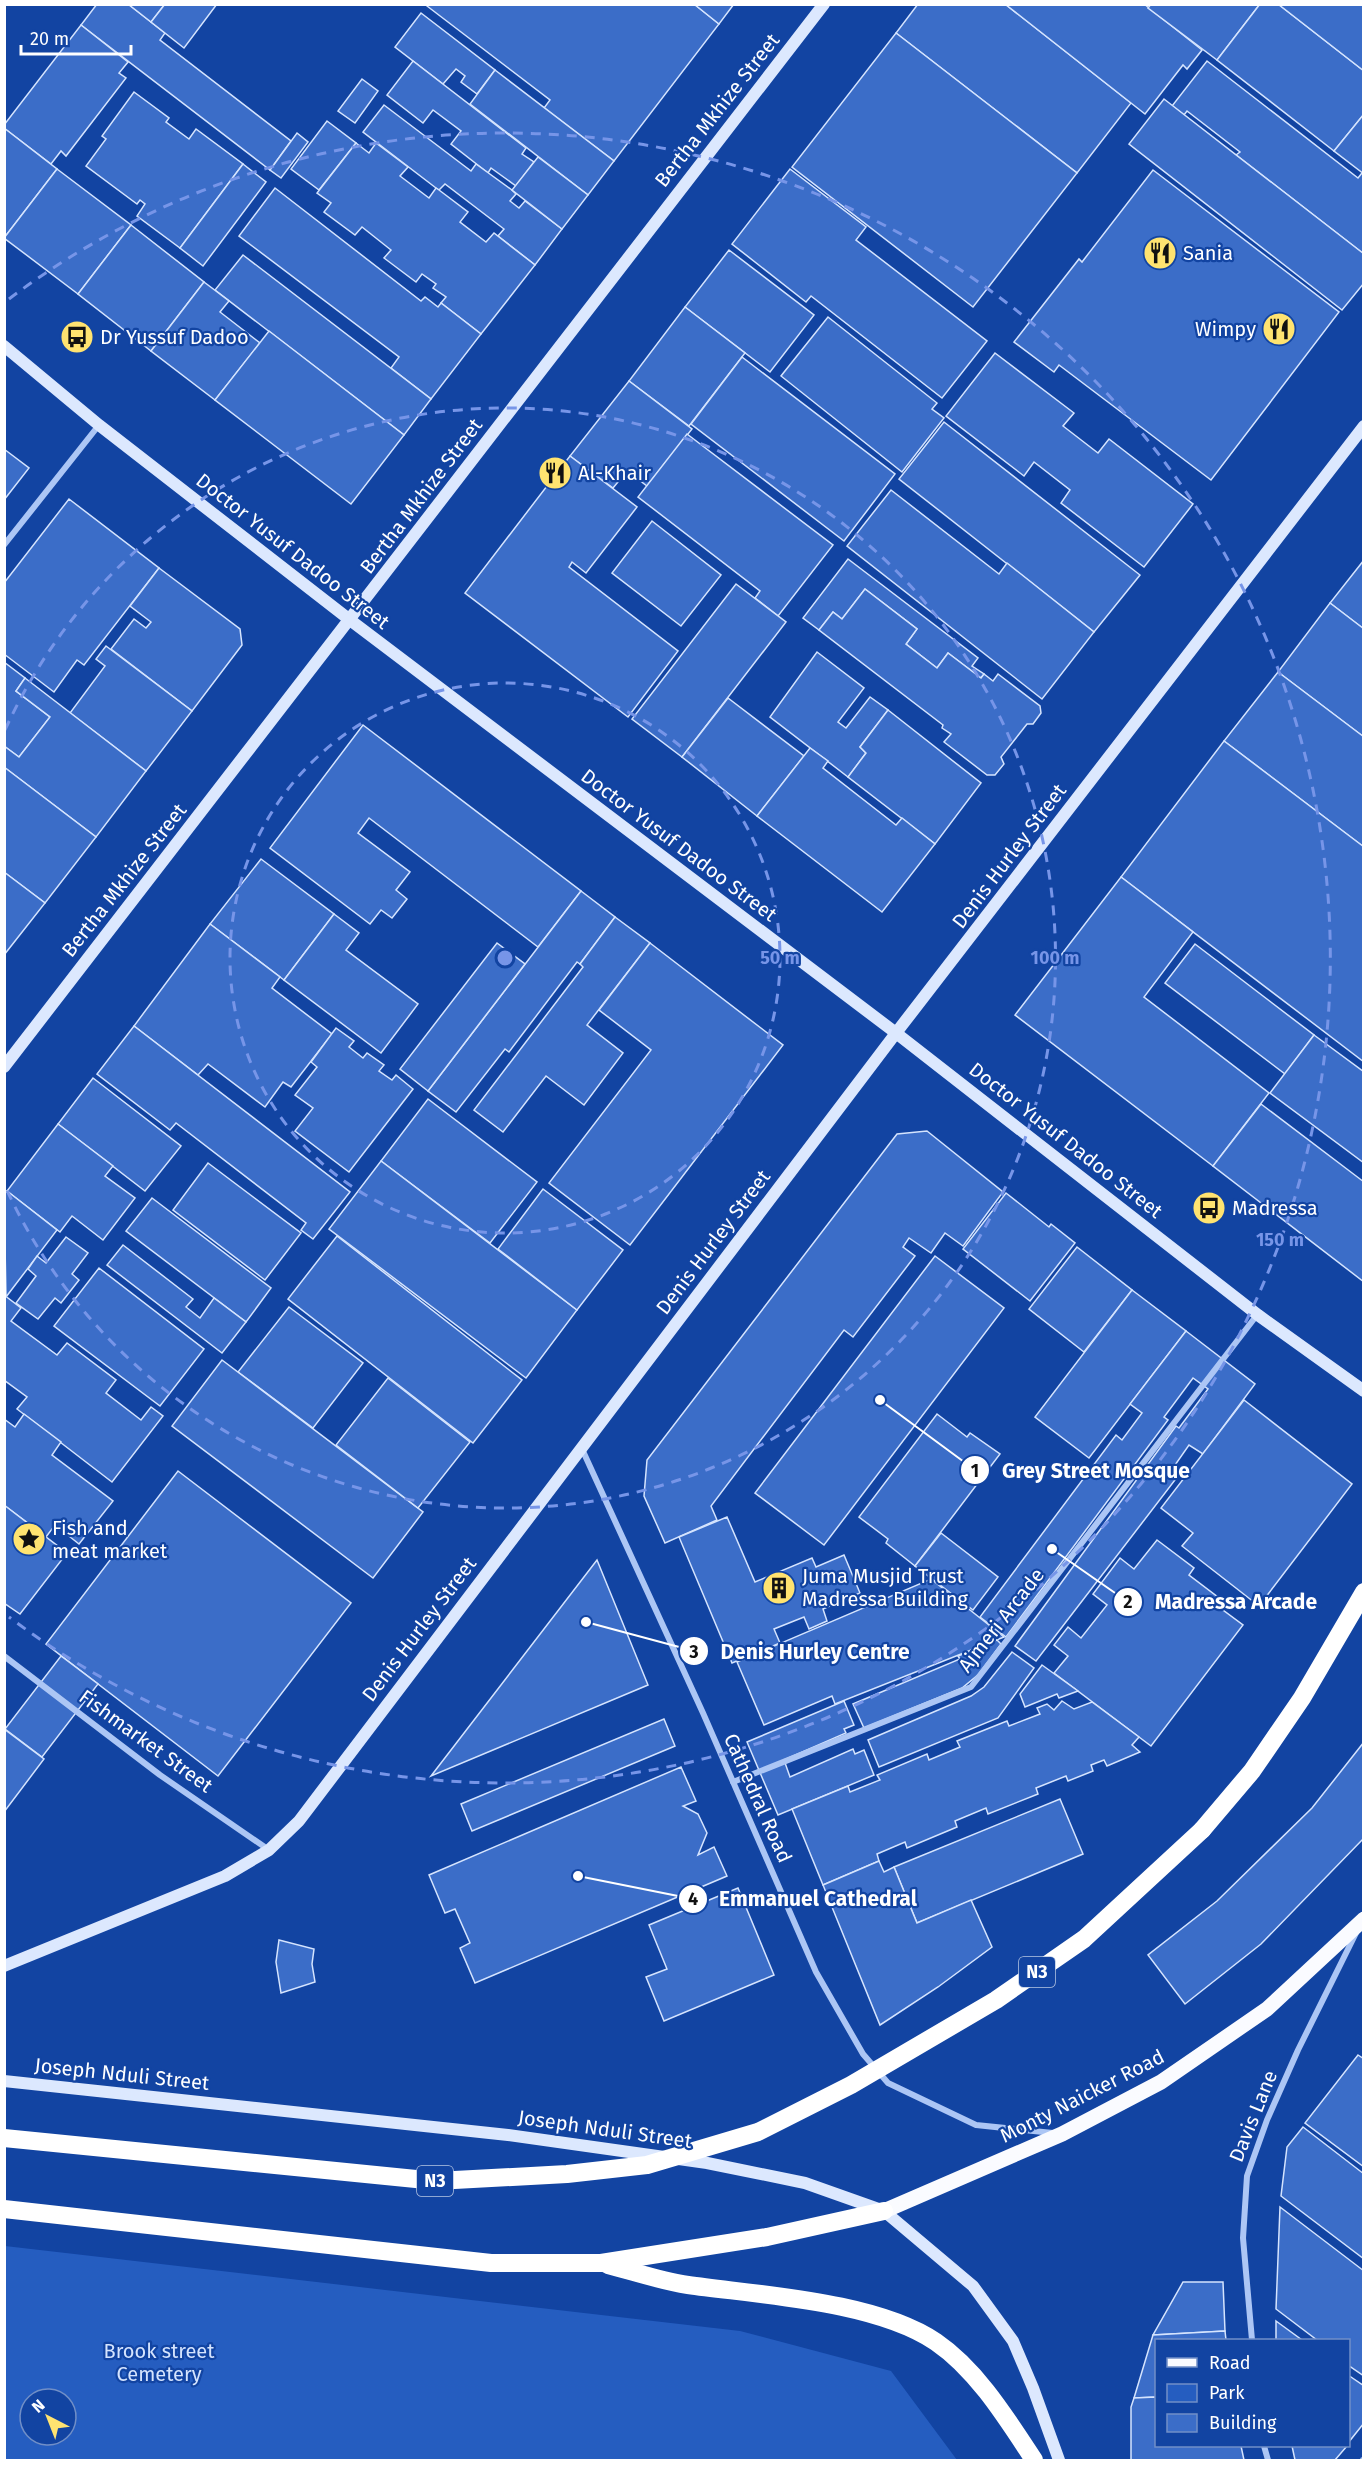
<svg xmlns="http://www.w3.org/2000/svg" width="1368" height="2465" font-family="'Fira Sans',sans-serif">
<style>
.green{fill:#255dc0;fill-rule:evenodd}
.building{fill:#3b6dc8;stroke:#d5e4fe;stroke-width:1.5}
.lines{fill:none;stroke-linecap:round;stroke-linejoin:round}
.street{stroke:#acc6f5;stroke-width:6}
.secondary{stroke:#dce8fe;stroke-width:12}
.primary{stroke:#fafbff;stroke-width:15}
.highway{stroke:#fff;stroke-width:18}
.highway-bridge{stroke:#fff;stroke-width:18}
.ring{fill:none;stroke:#7795e8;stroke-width:3;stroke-dasharray:10 8}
.labels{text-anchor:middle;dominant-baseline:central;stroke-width:4.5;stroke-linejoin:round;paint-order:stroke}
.shield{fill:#1244a2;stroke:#b8c7e3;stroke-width:1.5}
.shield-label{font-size:18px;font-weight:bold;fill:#fff}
.street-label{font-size:20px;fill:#fff;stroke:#1244a2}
.poi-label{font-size:20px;fill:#fff;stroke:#1244a2;text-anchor:start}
.park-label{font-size:20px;fill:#d5e4fe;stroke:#1244a2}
.centre{fill:#7795e8;stroke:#1244a2;stroke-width:3}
.ring-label{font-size:18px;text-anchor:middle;font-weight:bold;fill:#7795e8;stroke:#1244a2;stroke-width:4.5;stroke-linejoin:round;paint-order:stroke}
.leader{fill:none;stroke:#fff;stroke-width:2}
.callout-dot{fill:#fff;stroke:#1244a2;stroke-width:2}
.mark-label{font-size:18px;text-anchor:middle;font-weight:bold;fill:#111}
.callout-label{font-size:21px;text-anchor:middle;font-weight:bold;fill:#fff;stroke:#1244a2;stroke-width:4.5;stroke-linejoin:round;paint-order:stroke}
</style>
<rect width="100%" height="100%" fill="#1244a2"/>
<!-- green -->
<path class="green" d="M5 2246 740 2331 891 2371 957 2460H5ZM30 2399H66V2435H30Z"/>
<!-- building -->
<g class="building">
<path d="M97 4H128L165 33 160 40 291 141 270 170 81 25Z"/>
<path d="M128 4H165L151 22Z"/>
<path d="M165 4H217L184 48 151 22Z"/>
<path d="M429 4H694L719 24 614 161 544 108 550 100 427 6Z"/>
<path d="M694 4H734L719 24Z"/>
<path d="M918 4H1005L1131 103 1077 173 896 33Z"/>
<path d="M1005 4H1144L1202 50 1187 69 1183 65 1145 114Z"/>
<path d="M1151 4H1260L1217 60 1148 8Z"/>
<path d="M1260 4H1278L1364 71V114L1334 151 1217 60Z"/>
<path d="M1278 4H1364V71Z"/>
<path d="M421 13 495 70 477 94 461 82 465 76 456 69 443 84 395 47Z"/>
<path d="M81 25 128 62 119 73 126 78 66 156 61 151 51 164 4 128V125Z"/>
<path d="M896 33 1077 173 973 307 792 167Z"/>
<path d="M413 61 526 148 522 154 534 162 516 186 491 168 488 173 451 144 461 131 433 110 423 123 387 95Z"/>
<path d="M1207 61 1358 178 1362 173 1364 174V254L1236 155 1240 152 1187 111 1184 115 1172 106Z"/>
<path d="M495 70 614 161 588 195 470 104Z"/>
<path d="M362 79 378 91 355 123 338 111Z"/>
<path d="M134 92 169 118 166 122 189 139 196 129 243 164 180 248 137 216 145 204 140 200 137 204 86 166 106 139 102 136Z"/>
<path d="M1164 99 1364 254V283L1342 310 1129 144Z"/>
<path d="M384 105 471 171 476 164 512 190 516 194 510 201 519 208 525 201 562 229 535 265 498 236 504 229 445 184 439 190 436 188 363 132Z"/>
<path d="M1364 114V174L1334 151Z"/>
<path d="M327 121 356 143 319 190 291 169Z"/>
<path d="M4 128 57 169 4 238Z"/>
<path d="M297 133 308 142 281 178 270 170Z"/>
<path d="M356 143 369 153 376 143 408 167 400 176 429 198 436 188 439 190 468 212 460 222 486 242 494 233 535 265 481 334 441 303 446 297 433 288 436 284 422 274 416 282 384 258 391 250 362 227 355 235 324 212 331 203 317 193Z"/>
<path d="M538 157 588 195 562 229 512 190Z"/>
<path d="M243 164 266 182 203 266 180 248Z"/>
<path d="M57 169 131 225 78 294 4 238Z"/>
<path d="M790 169 866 227 856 240 987 341 942 398 811 296 806 302 732 244Z"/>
<path d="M1153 170 1339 312 1211 480 1059 365 1054 372 1014 342 1079 259 1082 262Z"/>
<path d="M275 188 421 301 425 297 438 307 441 303 481 334 431 399 391 368 399 357 239 236Z"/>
<path d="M131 225 204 282 151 351 78 294Z"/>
<path d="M729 250 814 315 770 372 685 307Z"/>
<path d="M243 255 431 399 404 435 215 290Z"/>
<path d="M204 282 229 301 220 312 260 343 215 400 151 351Z"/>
<path d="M685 307 745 353 689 426 629 381Z"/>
<path d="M828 317 937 403 932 409 944 418 902 472 781 376Z"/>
<path d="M269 331 404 435 351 504 215 400Z"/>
<path d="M995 353 1074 413 1063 426 1098 453 1109 439 1193 504 1144 567 1061 503 1070 490 1034 462 1024 476 946 416Z"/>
<path d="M742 357 895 474 844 541 691 424Z"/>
<path d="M629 381 692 429 647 486 627 471 613 488 570 456Z"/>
<path d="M944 422 1140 575 1094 632 899 479Z"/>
<path d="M687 434 833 545 778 616 755 598 760 591 638 497Z"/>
<path d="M4 449 29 468 4 500Z"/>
<path d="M570 456 637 507 586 573 572 562 569 567 678 651 628 717 465 593Z"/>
<path d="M891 490 999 574 1007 563 1094 632 1042 699 847 546Z"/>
<path d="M69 499 159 568 84 665 77 660 54 692 4 654V583Z"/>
<path d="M652 521 721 575 681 626 612 573Z"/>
<path d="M848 559 978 658 972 666 984 674 981 678 948 653 937 668 906 644 917 629 865 589 842 619 833 612 819 630 803 618Z"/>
<path d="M1364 560V629L1330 603Z"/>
<path d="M159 568 240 629 242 645 192 711 111 649 134 619 146 628 151 622 130 606Z"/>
<path d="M736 584 786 622 682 757 632 719Z"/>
<path d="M865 589 917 629 906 644 937 668 948 653 981 678 984 674 993 681 998 674 1040 706 1041 713 1033 724H1027L1001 757 1004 764 995 775H987L944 742 951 734 942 728 943 725 819 630 833 612 842 619Z"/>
<path d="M1330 603 1364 629V737L1278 672Z"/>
<path d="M106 646 192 711 146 771 70 713 105 666 96 659Z"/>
<path d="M817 652 864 688 838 722 846 728 870 697 888 710 860 747 866 753 848 777 770 717Z"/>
<path d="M4 662 25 678 16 691 50 717 19 757 4 746Z"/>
<path d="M1278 672 1364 737V847L1224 741Z"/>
<path d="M25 678 146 771 96 837 4 767V746L19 757 50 717 16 691Z"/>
<path d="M728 698 804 756 757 816 682 757Z"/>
<path d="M888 710 981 783 935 844 848 777 866 753 860 747Z"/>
<path d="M363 725 581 891 538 947 369 818 358 833 410 872 396 890 407 899 392 918 381 910 370 924 270 848Z"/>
<path d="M1224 741 1364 847V1062L1121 877Z"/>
<path d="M810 748 828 761 823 768 896 825 902 818 935 844 882 912 757 816Z"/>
<path d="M4 767 96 837 45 903 4 872Z"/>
<path d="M261 859 334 914 284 980 210 924Z"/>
<path d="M4 872 45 903 4 955Z"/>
<path d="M1121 877 1193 932 1144 997 1269 1093 1213 1166 1015 1015Z"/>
<path d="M581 891 615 917 580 964 577 962 509 1052 505 1049 456 1112 428 1091Z"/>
<path d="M334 914 359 933 346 950 418 1004 381 1053 284 980Z"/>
<path d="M615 917 650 943 587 1025 623 1053 584 1105 546 1076 503 1132 474 1110 583 967 580 964Z"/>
<path d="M210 924 280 977 272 988 332 1034 291 1087 283 1082 265 1107 208 1064 198 1075 134 1026Z"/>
<path d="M497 943 525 964 428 1091 400 1069Z"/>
<path d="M650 943 783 1045 630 1245 549 1183 651 1050 599 1010Z"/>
<path d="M1195 944 1314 1035 1285 1074 1165 983Z"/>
<path d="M134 1026 350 1192 313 1239 301 1230 306 1223 176 1123 170 1130 97 1074Z"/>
<path d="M336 1028 354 1041 349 1047 363 1058 367 1053 384 1065 379 1071 392 1080 396 1075 413 1089 349 1172 295 1131 313 1108 295 1095 317 1067 311 1062Z"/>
<path d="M1314 1035 1364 1072V1163L1270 1093Z"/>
<path d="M93 1078 181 1146 145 1191 58 1124Z"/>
<path d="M428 1099 537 1182 490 1243 381 1161Z"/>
<path d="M1261 1104 1364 1182V1282L1213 1166Z"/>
<path d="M58 1124 113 1166 105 1176 135 1198 103 1240 72 1216 60 1232 7 1191Z"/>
<path d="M927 1131 1003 1192 963 1246 945 1233 931 1253 909 1238 903 1247 915 1256 853 1337 844 1330 711 1506 717 1520 665 1543 644 1496 647 1460 897 1134Z"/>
<path d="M381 1161 577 1310 526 1378 329 1229Z"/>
<path d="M208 1163 301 1233 265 1280 173 1210Z"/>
<path d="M543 1189 623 1250 577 1310 498 1249Z"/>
<path d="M7 1191 57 1230 6 1297 4 1194Z"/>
<path d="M1006 1193 1049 1227 1051 1224 1075 1243 1030 1301 963 1249Z"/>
<path d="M152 1198 271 1288 246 1322 126 1231Z"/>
<path d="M337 1236 522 1380 473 1443 288 1299Z"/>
<path d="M66 1237 88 1253 72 1274 79 1280 61 1303 55 1298 38 1319 16 1303 36 1276 28 1269 37 1256 46 1263Z"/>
<path d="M123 1245 193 1299 186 1307 200 1318 214 1298 246 1322 222 1353 107 1265Z"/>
<path d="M1077 1247 1132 1290 1084 1352 1029 1309Z"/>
<path d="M935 1256 1004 1308 824 1545 755 1493Z"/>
<path d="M99 1268 204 1349 160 1406 54 1326Z"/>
<path d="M1132 1290 1186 1331 1089 1458 1035 1417Z"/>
<path d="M4 1295 21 1308 11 1321 57 1355 67 1343 116 1380 106 1393 141 1420 151 1407 163 1416 112 1482 17 1409 27 1397 4 1380Z"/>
<path d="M289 1307 363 1363 313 1428 238 1372Z"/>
<path d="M1186 1331 1255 1384 1203 1454 1189 1445 1168 1475 1175 1480 1036 1661 1015 1646 1176 1426 1179 1428 1208 1389 1193 1378 1164 1417 1168 1420 1006 1637 980 1617 1116 1435 1122 1440 1142 1413 1130 1404Z"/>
<path d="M222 1360 423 1512 373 1578 172 1426Z"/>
<path d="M388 1378 470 1442 418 1508 336 1445Z"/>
<path d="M1244 1400 1352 1484 1259 1606 1182 1546 1193 1533 1161 1508Z"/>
<path d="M24 1414 61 1442 52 1455 113 1501 79 1544 55 1525 46 1537 4 1505V1419L15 1427Z"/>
<path d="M937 1414 967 1437 970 1433 1000 1454 915 1566 886 1543 888 1539 859 1517Z"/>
<path d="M178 1471 351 1603 218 1776 46 1644Z"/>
<path d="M4 1505 67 1553 20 1614 4 1603Z"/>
<path d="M727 1517 755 1582 812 1558 816 1567 844 1555 860 1593 823 1609 827 1621 809 1629 804 1617 774 1629 780 1643 732 1663 679 1537Z"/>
<path d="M941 1533 998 1577 973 1610 915 1566Z"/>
<path d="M1157 1540 1194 1568 1189 1575 1227 1604 1223 1610 1243 1625 1151 1746 1054 1673 1068 1656 1054 1645 1068 1627 1081 1638 1107 1605 1093 1594 1120 1558 1134 1569Z"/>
<path d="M597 1560 648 1685 431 1776Z"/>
<path d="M931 1579 1004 1637 835 1704 832 1696 764 1725 737 1662Z"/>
<path d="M997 1640 1001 1644 979 1674 962 1688 864 1728 853 1704 960 1659 958 1656Z"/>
<path d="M1012 1652 1034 1668 998 1718 879 1767 868 1740 971 1696 984 1687Z"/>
<path d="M61 1656 98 1684 42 1757 5 1729Z"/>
<path d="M1042 1665 1078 1691 1059 1698 1057 1694 1025 1707 1020 1694Z"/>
<path d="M844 1701 854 1725 844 1729 846 1733 784 1760 790 1777 853 1749 855 1754 864 1750 874 1775 778 1815 747 1742Z"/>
<path d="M1062 1701 1074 1709 1092 1702 1139 1737 1132 1745 1140 1752 1107 1766 1104 1760 1091 1765 1093 1771 1068 1781 1066 1776 1036 1788 1038 1794 988 1814 986 1808 955 1821 957 1827 907 1848 905 1842 877 1854 879 1861 823 1885 792 1809 848 1786 850 1792 880 1780 877 1775 927 1754 929 1760 960 1747 957 1741 1007 1721 1009 1726 1040 1714 1037 1708 1047 1704 1054 1710Z"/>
<path d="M664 1719 675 1746 472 1831 461 1804Z"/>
<path d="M4 1729 44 1759 4 1812Z"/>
<path d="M1364 1742V1838L1261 1944 1185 2004 1148 1955 1217 1901 1312 1808Z"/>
<path d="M681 1767 696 1801 683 1806 698 1814 707 1833 698 1855 714 1847 727 1876 475 1983 460 1948 470 1943 455 1909 445 1913 429 1875Z"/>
<path d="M1060 1799 1083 1854 917 1923 894 1867Z"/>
<path d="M879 1861 884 1872 894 1867 917 1923 971 1900 992 1947 938 1987 880 2025 823 1885Z"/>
<path d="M738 1888 774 1975 664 2021 646 1977 667 1969 649 1925Z"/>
<path d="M279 1940 314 1949 312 1964 315 1982 281 1993 276 1962Z"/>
<path d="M1358 2055 1364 2059V2167L1305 2123Z"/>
<path d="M1303 2127 1364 2174V2259L1281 2196 1287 2147Z"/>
<path d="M1280 2207 1364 2271V2376L1348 2365V2340H1317L1276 2309Z"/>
<path d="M1183 2282H1223L1225 2331 1153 2335Z"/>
<path d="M1276 2321 1302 2340H1276Z"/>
<path d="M1225 2331 1226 2340H1156V2397L1134 2398 1153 2335Z"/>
<path d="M1348 2375 1364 2386V2423L1348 2443Z"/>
<path d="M1156 2397V2446H1241L1244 2460H1131V2407L1134 2398Z"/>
<path d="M1292 2446H1347L1335 2460H1295Z"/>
</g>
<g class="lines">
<!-- street -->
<g class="street">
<path d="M4 545 99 425"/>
<path d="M582 1449 703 1713 816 1972 863 2054 888 2083 976 2125 1053 2133"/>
<path d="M4 1656 160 1775 269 1850"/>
<path d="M733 1782 971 1687 1257 1315"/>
<path d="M1252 2340 1243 2238 1247 2176 1267 2120 1298 2050 1356 1933"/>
<path d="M1264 2446 1268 2460"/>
<path d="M1363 2460H1364"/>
</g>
<!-- secondary -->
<g class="secondary">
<path d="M4 346 99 425 350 620 896 1033 1258 1315 1364 1391"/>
<path d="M4 1067 824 4"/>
<path d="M4 1966 225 1876 269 1850 299 1821 896 1033 1364 426"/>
<path d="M4 2081 508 2135 707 2163 805 2183 884 2211 973 2286 1013 2341 1033 2388 1059 2460"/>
</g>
<!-- primary -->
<path class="primary" d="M884 2211 1062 2134 1161 2082 1267 2009 1364 1919"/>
<!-- highway -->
<g class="highway">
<path d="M1202 1830 1252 1771 1302 1698 1364 1592"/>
<path d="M4 2209 491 2263H601L767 2237 884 2211"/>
<path d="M608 2265C635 2272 661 2281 688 2285 759 2295 876 2301 936 2342 977 2370 1007 2419 1034 2460"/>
</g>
<!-- highway-bridge -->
<path class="highway-bridge" d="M4 2138 436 2181 567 2174 647 2165 758 2132 851 2085 996 2000 1084 1939 1202 1830"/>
</g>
<!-- distance rings -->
<g class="ring">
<circle cx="505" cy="958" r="275"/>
<path d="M5 730A550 550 0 1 1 5 1186"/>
<path d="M9 299A825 825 0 1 1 9 1617"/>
</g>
<!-- icons -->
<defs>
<symbol id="restaurant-disc" viewBox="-11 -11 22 22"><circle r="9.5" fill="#ffe370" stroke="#1244a2"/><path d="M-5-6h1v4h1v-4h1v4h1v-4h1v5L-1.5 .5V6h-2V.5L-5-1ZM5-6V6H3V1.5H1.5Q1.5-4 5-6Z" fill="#111"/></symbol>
<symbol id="bus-disc" viewBox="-11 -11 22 22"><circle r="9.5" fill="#ffe370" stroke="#1244a2"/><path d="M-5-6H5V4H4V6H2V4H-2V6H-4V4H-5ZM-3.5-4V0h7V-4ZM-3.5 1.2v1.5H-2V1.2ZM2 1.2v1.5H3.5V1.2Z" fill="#111"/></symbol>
<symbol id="sight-disc" viewBox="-11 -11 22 22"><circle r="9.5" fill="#ffe370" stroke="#1244a2"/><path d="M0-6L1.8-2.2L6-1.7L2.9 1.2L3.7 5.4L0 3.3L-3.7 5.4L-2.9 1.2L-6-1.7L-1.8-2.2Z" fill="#111"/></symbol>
<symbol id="building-disc" viewBox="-11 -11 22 22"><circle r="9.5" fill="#ffe370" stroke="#1244a2"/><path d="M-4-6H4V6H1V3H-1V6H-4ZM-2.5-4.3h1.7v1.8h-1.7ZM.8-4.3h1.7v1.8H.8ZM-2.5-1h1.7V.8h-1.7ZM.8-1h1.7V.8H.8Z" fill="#111"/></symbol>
</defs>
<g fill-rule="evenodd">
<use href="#restaurant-disc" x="1141" y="234" width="38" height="38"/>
<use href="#restaurant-disc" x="1260" y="310" width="38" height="38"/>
<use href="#bus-disc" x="58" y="318" width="38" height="38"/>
<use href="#restaurant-disc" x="536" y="454" width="38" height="38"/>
<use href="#bus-disc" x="1190" y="1189" width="38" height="38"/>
<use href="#sight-disc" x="10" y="1520" width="38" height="38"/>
<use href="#building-disc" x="760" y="1569" width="38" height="38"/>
</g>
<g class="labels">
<!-- shield labels -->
<g class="shield">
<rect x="1019" y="1957" width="36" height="30" rx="4.5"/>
<rect x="417" y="2166" width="36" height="30" rx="4.5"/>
</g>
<g class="shield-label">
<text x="1037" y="1972">N3</text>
<text x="435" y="2181">N3</text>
</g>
<!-- street labels -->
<g class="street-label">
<text transform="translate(717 110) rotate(-52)">Bertha Mkhize Street</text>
<text transform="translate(421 496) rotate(-53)">Bertha Mkhize Street</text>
<text transform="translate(293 551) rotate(38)">Doctor Yusuf Dadoo Street</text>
<text transform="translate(679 845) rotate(37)">Doctor Yusuf Dadoo Street</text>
<text transform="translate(1009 856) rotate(-53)">Denis Hurley Street</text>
<text transform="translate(124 880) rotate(-52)">Bertha Mkhize Street</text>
<text transform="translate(1066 1140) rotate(38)">Doctor Yusuf Dadoo Street</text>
<text transform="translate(713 1242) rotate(-53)">Denis Hurley Street</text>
<text transform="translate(1001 1620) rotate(-52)">Ajmeri Arcade</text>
<text transform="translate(419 1629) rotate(-53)">Denis Hurley Street</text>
<text transform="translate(146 1741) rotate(36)">Fishmarket Street</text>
<text transform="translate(758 1798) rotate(66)">Cathedral Road</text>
<text transform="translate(122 2074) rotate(6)">Joseph Nduli Street</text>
<text transform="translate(1082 2096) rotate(-27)">Monty Naicker Road</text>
<text transform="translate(1253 2116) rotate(-68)">Davis Lane</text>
<text transform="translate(605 2129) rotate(8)">Joseph Nduli Street</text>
</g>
<!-- poi labels -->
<g class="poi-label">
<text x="1183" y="253">Sania</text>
<text x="1256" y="329" text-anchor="end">Wimpy</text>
<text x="100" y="337">Dr Yussuf Dadoo</text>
<text x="578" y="473">Al-Khair</text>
<text x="1232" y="1208">Madressa</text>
<text x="52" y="1528">Fish and<tspan x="52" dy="23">meat market</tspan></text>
<text x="802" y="1576">Juma Musjid Trust<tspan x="802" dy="23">Madressa Building</tspan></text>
</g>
<!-- park labels -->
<g class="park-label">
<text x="159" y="2351">Brook street<tspan x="159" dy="23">Cemetery</tspan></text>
</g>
</g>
<circle cx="505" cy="958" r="9" class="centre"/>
<g class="ring-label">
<text x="780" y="964">50 m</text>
<text x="1055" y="964">100 m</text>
<text x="1280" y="1246">150 m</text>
</g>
<!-- callouts -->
<path class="leader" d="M880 1400L975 1470M1052 1549L1128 1602M586 1622L694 1651M578 1876L693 1899"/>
<g class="callout-dot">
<circle cx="880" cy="1400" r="6"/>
<circle cx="1052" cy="1549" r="6"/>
<circle cx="586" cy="1622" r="6"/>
<circle cx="578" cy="1876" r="6"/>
<circle cx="975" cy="1470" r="15"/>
<circle cx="1128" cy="1602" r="15"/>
<circle cx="694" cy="1651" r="15"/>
<circle cx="693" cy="1899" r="15"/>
</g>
<g class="mark-label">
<text x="975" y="1477">1</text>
<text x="1128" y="1608">2</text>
<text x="694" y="1658">3</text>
<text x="693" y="1905">4</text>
</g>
<g class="callout-label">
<text x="1096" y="1478">Grey Street Mosque</text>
<text x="1236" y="1609">Madressa Arcade</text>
<text x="815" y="1659">Denis Hurley Centre</text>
<text x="818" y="1906">Emmanuel Cathedral</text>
</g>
<!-- border -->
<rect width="1368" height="2465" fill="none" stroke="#ffffff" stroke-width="12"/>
<!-- legend -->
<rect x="1155" y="2339" width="195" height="108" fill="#1244a2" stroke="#718fc7" stroke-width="1.5"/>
<rect x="1167" y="2358" width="30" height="9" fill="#fafbff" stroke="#718fc7" stroke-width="1.5"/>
<text x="1209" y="2369" font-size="18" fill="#ffffff">Road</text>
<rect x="1167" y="2384" width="30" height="18" fill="#255dc0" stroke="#718fc7" stroke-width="1.5"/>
<text x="1209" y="2399" font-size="18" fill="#ffffff">Park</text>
<rect x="1167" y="2414" width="30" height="18" fill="#3b6dc8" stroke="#718fc7" stroke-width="1.5"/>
<text x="1209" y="2429" font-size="18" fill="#ffffff">Building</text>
<!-- north arrow -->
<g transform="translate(48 2417) rotate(318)"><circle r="28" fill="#1244a2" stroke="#718fc7" stroke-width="1.5"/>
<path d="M0-4.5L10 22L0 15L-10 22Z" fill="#ffe370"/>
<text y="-9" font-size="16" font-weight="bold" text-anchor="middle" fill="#ffffff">N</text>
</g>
<!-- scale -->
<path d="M21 45v9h110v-9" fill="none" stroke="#ffffff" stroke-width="3"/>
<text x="30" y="45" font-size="18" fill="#ffffff" stroke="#1244a2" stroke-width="4.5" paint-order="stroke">20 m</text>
</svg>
